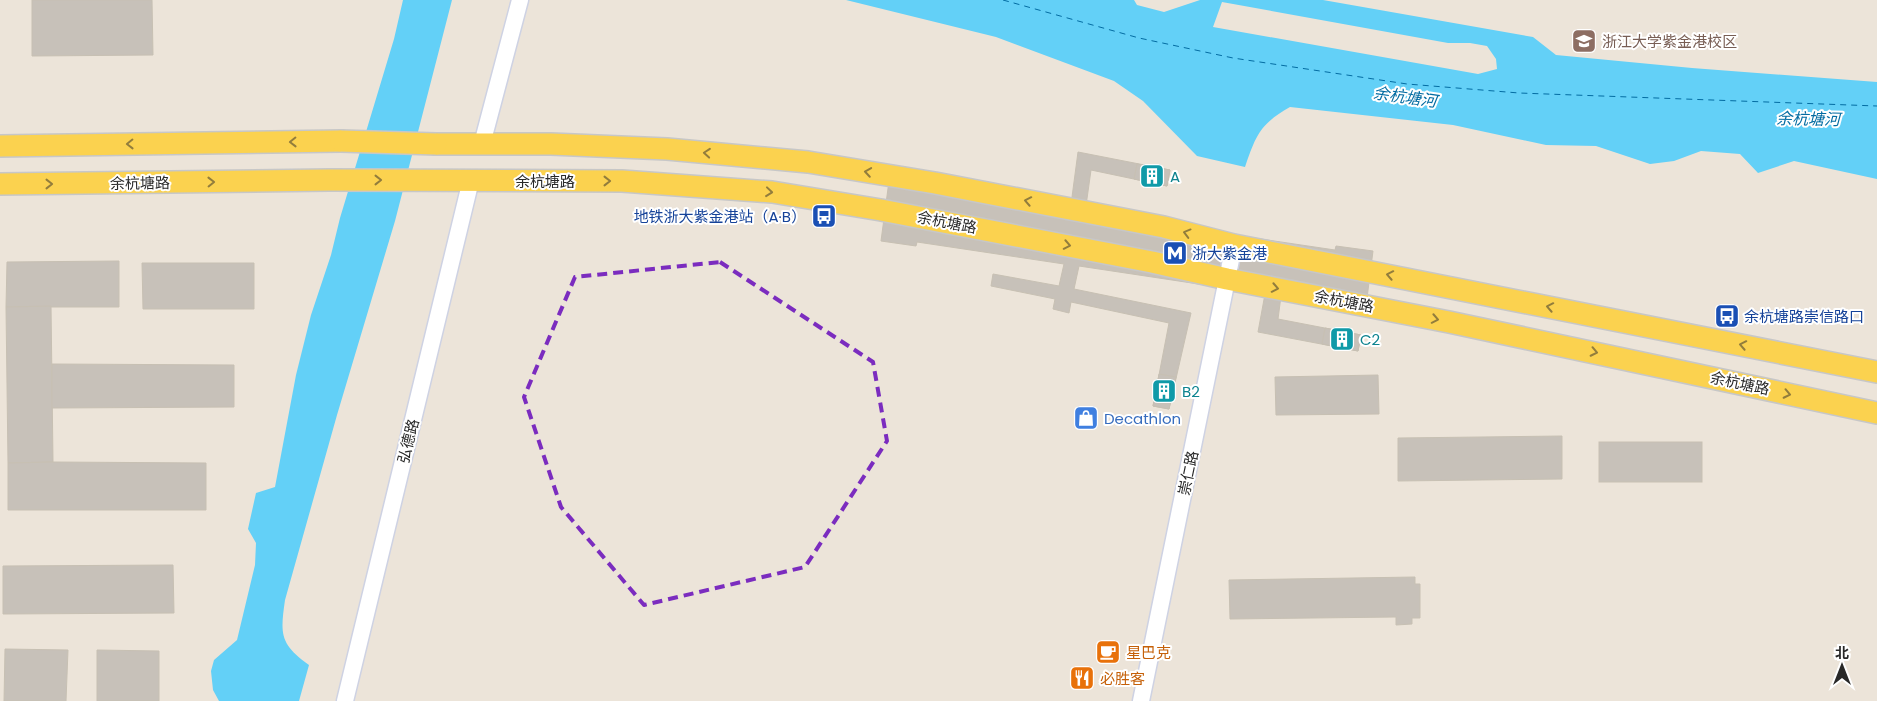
<svg xmlns="http://www.w3.org/2000/svg" width="1877" height="701" font-family="Poppins,'Noto Sans SC',sans-serif">
<style>
.water{fill:#63d0f7;fill-rule:evenodd}
.lines{fill:none;stroke-linecap:round;stroke-linejoin:round}
.ferry{stroke:#036ca2;stroke-width:1;stroke-dasharray:6 5;stroke-linecap:butt}
.building{fill:#c7c1b9;stroke:#c7c0b3}
.minor-casing{stroke:#ced2e3;stroke-width:19}
.major-casing{stroke:#c7c7c7;stroke-width:24}
.minor{stroke:#fff;stroke-width:16}
.major{stroke:#fbd24f;stroke-width:21}
.major-bridge-casing{stroke:#c7c7c7;stroke-width:24;stroke-linecap:butt}
.major-bridge{stroke:#fbd24f;stroke-width:21}
.oneway{stroke:#927d3c}
.marked{fill:none;stroke:#7b2cbf;stroke-width:4;stroke-dasharray:10 6;stroke-linejoin:round}
.labels{text-anchor:middle;dominant-baseline:central;stroke-width:4;stroke-linejoin:round;paint-order:stroke}
.education-label{font-size:15px;fill:#785e54;stroke:#fff;text-anchor:start}
.culture-label{font-size:15px;fill:#0d838f;stroke:#fff;text-anchor:start}
.street-label{font-size:15px;fill:#282828;stroke:#fff}
.transit-label{font-size:15px;fill:#164399;stroke:#fff;text-anchor:start}
.shop-label{font-size:15px;fill:#366cbe;stroke:#fff;text-anchor:start}
.food-label{font-size:15px;fill:#c56008;stroke:#fff;text-anchor:start}
.water-label{font-size:16px;font-style:italic;fill:#036ca2;stroke:#fff}
</style>
<rect width="100%" height="100%" fill="#ece4d9"/>
<!-- water -->
<g class="water">
<path d="M403 0H452L395 221 337 415 285 600C280 635 280 644 309 665L299 701H219L213 690 211 671 214 660 237 640 255 565 256 543 248 529 256 493 275 487 296 375 311 315 331 255 340 218 394 39Z"/>
<path d="M846 0H1134L1137 5 1164 12 1200 0H1323L1533 37 1556 55 1692 68 1877 82V179L1794 161 1758 173 1740 154 1701 151 1674 161 1650 164 1596 146 1546 145 1453 125 1290 107C1260 124 1256 135 1245 167L1197 156 1143 101 1114 81 996 37ZM1222 2 1448 43H1470L1487 46 1496 59 1497 69 1478 74 1213 27Z"/>
</g>
<g class="lines">
<!-- ferry -->
<path class="ferry" d="M1003 0 1139 38 1233 58 1407 84 1519 93 1877 106"/>
</g>
<!-- building -->
<g class="building">
<path d="M32 0H152L153 55 32 56Z"/>
<path d="M1078 152 1170 170 1167 186 1091 170 1085 213 1335 250 1336 246 1373 251 1365 314 1281 296 1278 319 1361 335 1358 351 1258 332 1265 294 1079 266 1074 289 1191 313 1169 409 1153 406 1169 323 1071 302 1069 313 1053 309 1055 299 991 286 993 274 1059 286 1064 264 917 242 916 246 881 241 889 181 1070 212Z"/>
<path d="M1137 164 1170 170 1167 186 1134 179Z"/>
<path d="M119 261V307H6L7 262Z"/>
<path d="M142 263H254V309H143Z"/>
<path d="M51 306 53 462 8 463 6 307Z"/>
<path d="M1325 328 1361 335 1358 351 1322 344Z"/>
<path d="M52 364 234 365V407L52 408Z"/>
<path d="M1159 374 1176 377 1169 409 1153 406Z"/>
<path d="M1378 375 1379 414 1276 415 1275 377Z"/>
<path d="M1562 436V479L1398 481V438Z"/>
<rect x="1599" y="442" width="103" height="40"/>
<path d="M53 462 206 463V510H8V463Z"/>
<path d="M173 565 174 613 3 614V566Z"/>
<path d="M1415 577V584H1420V618H1412V624L1396 625V617L1230 619 1229 580Z"/>
<path d="M5 649 68 650 66 701H4Z"/>
<path d="M97 650 159 651V701H97Z"/>
</g>
<g class="lines">
<defs>
<g id="minor">
<path d="M482 144 520 0"/>
<path d="M345 701 471 180"/>
<path d="M1141 701 1234 245"/>
</g>
<g id="major">
<path d="M436 144H551L667 149 808 162 935 183 1164 227 1234 245 1877 372"/>
<path d="M0 146 341 141"/>
<path d="M0 184 329 180 622 181 772 192 881 210 1152 262 1227 279 1449 322 1877 413"/>
</g>
</defs>
<!-- minor casing -->
<use href="#minor" class="minor-casing"/>
<!-- major casing -->
<use href="#major" class="major-casing"/>
<!-- minor -->
<use href="#minor" class="minor"/>
<!-- major -->
<use href="#major" class="major"/>
<defs>
<path id="major-bridge" d="M341 141 436 144"/>
</defs>
<!-- major-bridge casing -->
<use href="#major-bridge" class="major-bridge-casing"/>
<!-- major-bridge -->
<use href="#major-bridge" class="major-bridge"/>
</g>
<!-- one-way arrows -->
<defs><path id="oneway-chevron" d="M-2-3.5L2.5 0L-2 3.5" fill="none" stroke-width="1.6" stroke-linecap="round" stroke-linejoin="round" transform="scale(1.25)"/></defs>
<g class="oneway">
<use href="#oneway-chevron" transform="translate(293 142) rotate(179)"/>
<use href="#oneway-chevron" transform="translate(130 144) rotate(179)"/>
<use href="#oneway-chevron" transform="translate(707 153) rotate(-175)"/>
<use href="#oneway-chevron" transform="translate(868 172) rotate(-171)"/>
<use href="#oneway-chevron" transform="translate(378 180)"/>
<use href="#oneway-chevron" transform="translate(607 181)"/>
<use href="#oneway-chevron" transform="translate(211 182) rotate(-1)"/>
<use href="#oneway-chevron" transform="translate(49 184)"/>
<use href="#oneway-chevron" transform="translate(769 192) rotate(6)"/>
<use href="#oneway-chevron" transform="translate(1028 201) rotate(-169)"/>
<use href="#oneway-chevron" transform="translate(1187 233) rotate(-165)"/>
<use href="#oneway-chevron" transform="translate(1067 245) rotate(11)"/>
<use href="#oneway-chevron" transform="translate(1390 275) rotate(-169)"/>
<use href="#oneway-chevron" transform="translate(1275 288) rotate(11)"/>
<use href="#oneway-chevron" transform="translate(1550 307) rotate(-169)"/>
<use href="#oneway-chevron" transform="translate(1435 319) rotate(11)"/>
<use href="#oneway-chevron" transform="translate(1743 345) rotate(-169)"/>
<use href="#oneway-chevron" transform="translate(1594 352) rotate(12)"/>
<use href="#oneway-chevron" transform="translate(1787 394) rotate(12)"/>
</g>
<!-- marked area -->
<path class="marked" d="M720 262 873 362 887 441 805 567 644 605 561 507 524 397 575 277Z"/>
<!-- icons -->
<defs>
<symbol id="university-square" viewBox="-11 -11 22 22"><rect x="-9" y="-9" width="18" height="18" rx="4" fill="#8d6e63" stroke="#fff"/><path d="M0-5L7-2L0 1L-7-2ZM-4 1L0 2.5L4 1V4Q0 6-4 4Z" fill="#fff"/></symbol>
<symbol id="building-square" viewBox="-11 -11 22 22"><rect x="-9" y="-9" width="18" height="18" rx="4" fill="#0f9aa8" stroke="#fff"/><path d="M-4-6H4V6H1V3H-1V6H-4ZM-2.5-4.3h1.7v1.8h-1.7ZM.8-4.3h1.7v1.8H.8ZM-2.5-1h1.7V.8h-1.7ZM.8-1h1.7V.8H.8Z" fill="#fff"/></symbol>
<symbol id="bus-square" viewBox="-11 -11 22 22"><rect x="-9" y="-9" width="18" height="18" rx="4" fill="#1a4fb4" stroke="#fff"/><path d="M-5-6H5V4H4V6H2V4H-2V6H-4V4H-5ZM-3.5-4V0h7V-4ZM-3.5 1.2v1.5H-2V1.2ZM2 1.2v1.5H3.5V1.2Z" fill="#fff"/></symbol>
<symbol id="metro-square" viewBox="-11 -11 22 22"><rect x="-9" y="-9" width="18" height="18" rx="4" fill="#1a4fb4" stroke="#fff"/><path d="M-5.5 5V-5H-3L0 0L3-5H5.5V5H3V-.5L0 4L-3-.5V5Z" fill="#fff"/></symbol>
<symbol id="shop-square" viewBox="-11 -11 22 22"><rect x="-9" y="-9" width="18" height="18" rx="4" fill="#3f7fe0" stroke="#fff"/><path d="M-5-2.5h2.3a2.7 3.5 0 0 1 5.4 0H5L5.5 6h-11ZM-1.5-2.5h3a1.5 2.3 0 0 0-3 0Z" fill="#fff"/></symbol>
<symbol id="cafe-square" viewBox="-11 -11 22 22"><rect x="-9" y="-9" width="18" height="18" rx="4" fill="#e8710a" stroke="#fff"/><path d="M-5.5-4.5H6V0H3Q3 3.5 0 3.5H-2.5Q-5.5 3.5-5.5 0ZM3-3.2v2h1.7v-2ZM-6 4.5H4V6H-6Z" fill="#fff"/></symbol>
<symbol id="restaurant-square" viewBox="-11 -11 22 22"><rect x="-9" y="-9" width="18" height="18" rx="4" fill="#e8710a" stroke="#fff"/><path d="M-5-6h1v4h1v-4h1v4h1v-4h1v5L-1.5 .5V6h-2V.5L-5-1ZM5-6V6H3V1.5H1.5Q1.5-4 5-6Z" fill="#fff"/></symbol>
</defs>
<g fill-rule="evenodd">
<use href="#university-square" x="1570" y="27" width="28" height="28"/>
<use href="#building-square" x="1138" y="162" width="28" height="28"/>
<use href="#bus-square" x="810" y="202" width="28" height="28"/>
<use href="#metro-square" x="1161" y="239" width="28" height="28"/>
<use href="#bus-square" x="1713" y="302" width="28" height="28"/>
<use href="#building-square" x="1328" y="325" width="28" height="28"/>
<use href="#building-square" x="1150" y="377" width="28" height="28"/>
<use href="#shop-square" x="1072" y="404" width="28" height="28"/>
<use href="#cafe-square" x="1094" y="638" width="28" height="28"/>
<use href="#restaurant-square" x="1068" y="664" width="28" height="28"/>
</g>
<g class="labels">
<!-- education labels -->
<g class="education-label">
<text x="1602" y="41">浙江大学紫金港校区</text>
</g>
<!-- culture labels -->
<g class="culture-label">
<text x="1170" y="176">A</text>
<text x="1360" y="339">C2</text>
<text x="1182" y="391">B2</text>
</g>
<!-- street labels -->
<g class="street-label">
<text x="545" y="181">余杭塘路</text>
<text transform="translate(140 183) rotate(-1)">余杭塘路</text>
<text transform="translate(947 222) rotate(11)">余杭塘路</text>
<text transform="translate(1344 301) rotate(11)">余杭塘路</text>
<text transform="translate(1740 383) rotate(12)">余杭塘路</text>
<text transform="translate(408 441) rotate(-76)">弘德路</text>
<text transform="translate(1188 473) rotate(-78)">崇仁路</text>
</g>
<!-- transit labels -->
<g class="transit-label">
<text x="806" y="216" text-anchor="end">地铁浙大紫金港站（A·B）</text>
<text x="1192" y="253">浙大紫金港</text>
<text x="1744" y="316">余杭塘路崇信路口</text>
</g>
<!-- shop labels -->
<g class="shop-label">
<text x="1104" y="418">Decathlon</text>
</g>
<!-- food labels -->
<g class="food-label">
<text x="1126" y="652">星巴克</text>
<text x="1100" y="678">必胜客</text>
</g>
<!-- water labels -->
<g class="water-label">
<text transform="translate(1405 97) rotate(8)">余杭塘河</text>
<text transform="translate(1808 119) rotate(1)">余杭塘河</text>
</g>
</g>
<!-- north arrow -->
<g transform="translate(1842 666)" stroke="#ffffff" stroke-width="4" paint-order="stroke">
<path d="M0-4L9 19L0 12L-9 19Z" fill="#282828"/>
<text y="-8" font-size="14" font-weight="bold" text-anchor="middle" fill="#282828">北</text>
</g>
</svg>
